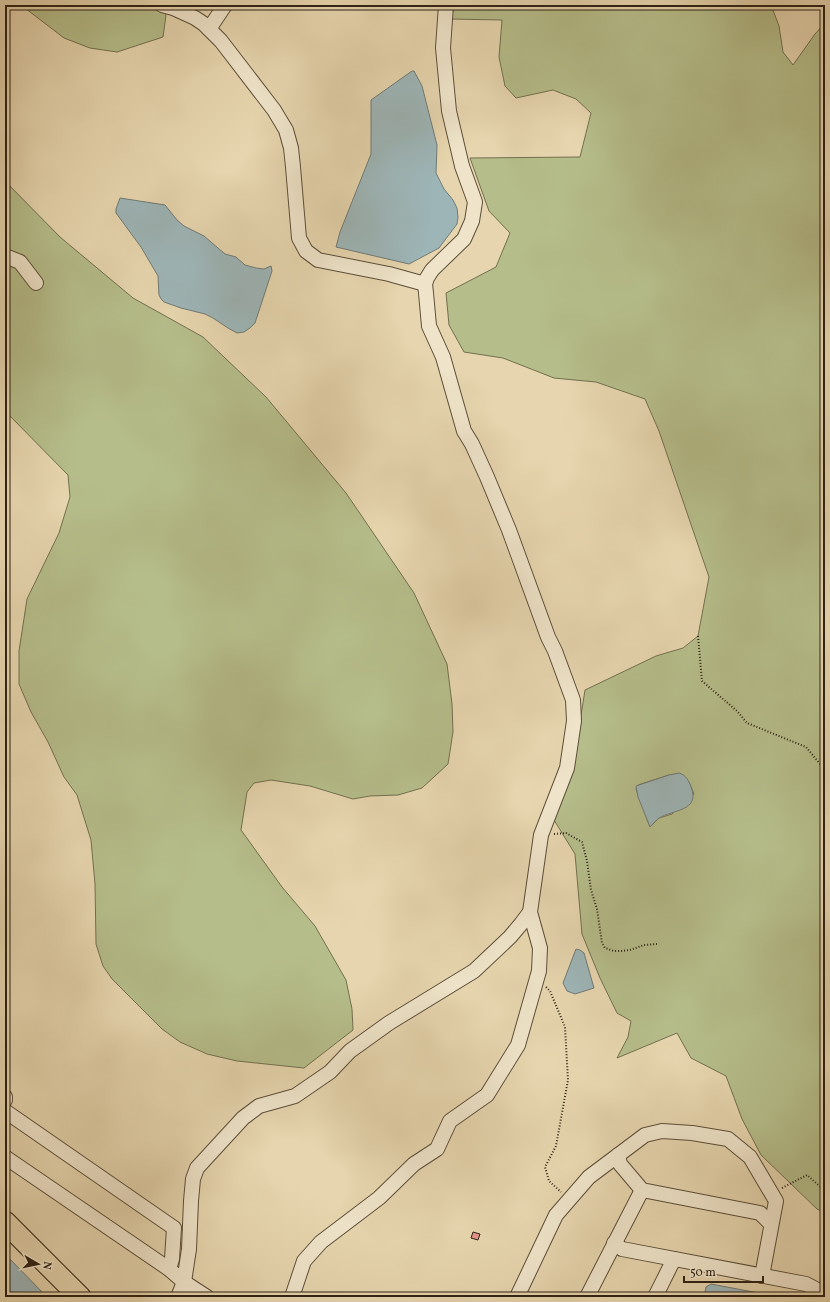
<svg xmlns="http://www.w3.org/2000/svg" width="830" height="1302" font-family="Vollkorn,serif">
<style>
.green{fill:#b5bd8a;stroke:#72704f;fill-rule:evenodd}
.water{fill:#9db5b7;stroke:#717a76}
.building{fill:#e19387;stroke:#2f2214}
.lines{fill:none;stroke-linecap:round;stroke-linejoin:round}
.minor-casing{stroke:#5d4f3a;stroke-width:16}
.highway-casing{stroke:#2f2214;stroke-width:23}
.path{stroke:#2f2214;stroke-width:2;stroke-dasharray:1 2;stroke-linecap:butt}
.minor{stroke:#efe4ca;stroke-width:14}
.highway{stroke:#e6d5ae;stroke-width:21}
</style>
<rect width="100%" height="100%" fill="#e6d5ae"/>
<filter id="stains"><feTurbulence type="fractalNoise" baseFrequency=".005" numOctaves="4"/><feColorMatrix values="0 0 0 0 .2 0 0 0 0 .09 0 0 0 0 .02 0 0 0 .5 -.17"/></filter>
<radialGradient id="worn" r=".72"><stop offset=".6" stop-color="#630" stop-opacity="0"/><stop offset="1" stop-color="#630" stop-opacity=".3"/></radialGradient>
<!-- green -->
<g class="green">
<path d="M21 5H162L166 15 163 37 117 52 90 48 64 38Z"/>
<path d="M455 5H691L709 7 713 5H771L779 26 783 52 793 65 815 34 825 23V1213L817 1209 761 1155 742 1119 726 1076 691 1058 677 1033 617 1058 628 1037 631 1021 617 1013 600 978 582 934 575 854 554 820 573 766 585 690 656 656 683 648 698 636 709 577 659 431 645 399 596 382 554 378 503 358 464 352 449 325 446 293 496 267 510 233 489 211 470 158 580 157 591 113 576 99 553 90 516 98 505 86 499 57 502 20 450 19ZM669 775 689 782 694 794 672 814 659 818 650 827 636 789 638 785Z"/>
<path d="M5 181 60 237 133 298 203 337 266 397 346 493 414 593 447 664 452 704 453 732 448 764 422 788 398 795 370 796 353 799 310 786 271 780 254 783 247 792 241 830 282 887 315 926 346 980 352 1009 353 1030 304 1068 237 1061 207 1054 180 1042 162 1029 112 979 103 966 96 944 95 884 91 840 77 795 64 777 48 742 31 712 19 684V651L27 599 59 533 70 497 68 475 5 411Z"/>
</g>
<!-- water -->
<g class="water">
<path d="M412 71H414L422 86 437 145 436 173 444 189 453 200 457 208 458 217 457 224 439 248 409 264 336 247 340 232 371 154V100Z"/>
<path d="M120 198 165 205 177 220 184 226 204 236 225 254 236 257 245 265 256 268 264 269 271 266 272 271 255 323 250 328 244 332 237 333 228 328 213 318 205 314 181 308 164 302 161 299 159 295 158 276 141 247 116 213V209Z"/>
<path d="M679 773C686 775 689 781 691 787 701 811 672 810 659 818 655 821 653 824 650 827L638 797 636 786 669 775Z"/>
<path d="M576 949 580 950 584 953 594 988 575 994 567 991 563 983Z"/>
<path d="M5 1254 47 1297H5Z"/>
<path d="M711 1284 764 1294 765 1297H704L706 1287Z"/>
</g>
<!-- building -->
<path class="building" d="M473 1232 480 1234 478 1240 471 1238Z"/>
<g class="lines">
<defs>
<g id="minor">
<path d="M162 5 173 8 195 18 204 24 221 41 274 110 286 130 291 148 293 167 299 238 306 251 318 260 389 274 425 284"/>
<path d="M209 29 225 5"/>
<path d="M5 256 20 262 36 283"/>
<path d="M5 1097V1100"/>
<path d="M5 1111 174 1228 172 1259 169 1269"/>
<path d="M618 1155 620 1164 642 1190 760 1213 771 1224"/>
<path d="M5 1157 169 1269 184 1282 207 1297"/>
<path d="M614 1243 622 1249 806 1284 825 1294"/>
<path d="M178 1297 184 1282 189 1249 191 1201 193 1179 197 1168 243 1118 259 1106 295 1096 330 1072 350 1051 389 1023 474 971 510 937 521 924 530 912"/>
<path d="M292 1297 304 1261 321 1242 379 1198 414 1164 437 1149 450 1121 487 1095 518 1045 539 971 540 948 530 912 541 835 567 768 574 721 573 700 555 651 548 637 509 530 487 477 472 444 464 431 443 357 429 326 426 293 425 284 427 278 432 270 464 239 472 221 475 202 462 166 449 111 443 48 446 5"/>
<path d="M517 1297 556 1215 589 1177 645 1135 662 1131 692 1133 728 1139 750 1157 776 1201 762 1276"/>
<path d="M587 1297 642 1190"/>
<path d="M655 1297 674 1259"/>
</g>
<path id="highway" d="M5 1222 80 1297"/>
</defs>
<!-- minor casing -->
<use href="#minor" class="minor-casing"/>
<!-- highway casing -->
<use href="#highway" class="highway-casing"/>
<!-- path -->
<g class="path">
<path d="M698 636 702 681 737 711 747 723 806 747 825 770"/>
<path d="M554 834 566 833 582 842 587 861 591 890 597 909 602 943 605 948 614 951H621L630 950 644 945 657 944"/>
<path d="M546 987 550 991 565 1027 568 1080 556 1146 545 1167 549 1181 561 1192"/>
<path d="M782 1188 807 1175 825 1191"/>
</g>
<!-- minor -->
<use href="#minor" class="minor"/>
<!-- highway -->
<use href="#highway" class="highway"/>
</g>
<!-- margin -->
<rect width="830" height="1302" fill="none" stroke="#e6d5ae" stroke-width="20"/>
<rect x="6" y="6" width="818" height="1290" fill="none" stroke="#2f2214" stroke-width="2"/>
<rect x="10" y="10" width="810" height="1282" fill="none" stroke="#2f2214"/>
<!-- north arrow -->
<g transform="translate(38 1264) rotate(99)" stroke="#efe4ca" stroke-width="3" paint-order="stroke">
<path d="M0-3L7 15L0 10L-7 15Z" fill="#2f2214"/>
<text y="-6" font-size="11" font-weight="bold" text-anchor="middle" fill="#2f2214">N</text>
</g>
<!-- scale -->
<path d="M684 1276v6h79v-6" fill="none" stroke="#2f2214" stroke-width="2"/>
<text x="690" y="1276" font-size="12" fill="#2f2214" stroke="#efe4ca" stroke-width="3" paint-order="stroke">50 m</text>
<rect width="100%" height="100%" filter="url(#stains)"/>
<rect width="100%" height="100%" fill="url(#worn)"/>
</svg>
